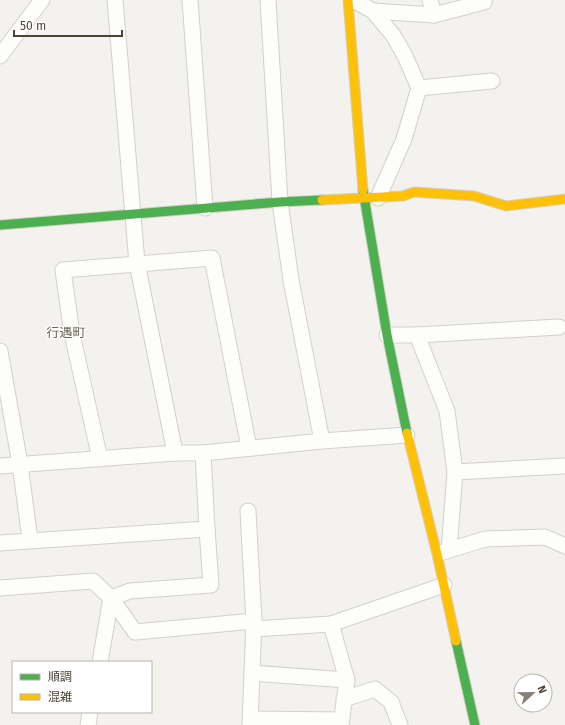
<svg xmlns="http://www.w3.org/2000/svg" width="565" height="725" font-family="'Fira Sans','Noto Sans JP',sans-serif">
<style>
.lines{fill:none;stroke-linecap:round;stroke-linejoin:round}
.street-casing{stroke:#d2d0cb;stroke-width:17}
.fast-casing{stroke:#d3cfc5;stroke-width:11}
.slow-casing{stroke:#d3cfc5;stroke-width:11}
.street{stroke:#fdfdfc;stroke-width:15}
.fast{stroke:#4caf50;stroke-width:9}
.slow{stroke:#ffc107;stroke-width:9}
.labels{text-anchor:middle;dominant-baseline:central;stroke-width:3;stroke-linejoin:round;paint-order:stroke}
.neighbourhood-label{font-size:13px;fill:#6e6250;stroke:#fff}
</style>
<rect width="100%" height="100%" fill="#f4f2ee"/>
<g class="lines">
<defs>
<g id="street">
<path d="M115 0 137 263 175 453"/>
<path d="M190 0 205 208"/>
<path d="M268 0 280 202 291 280 322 441"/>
<path d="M353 0 373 11 393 35 405 56 419 88 404 139 378 198"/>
<path d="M430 0 434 15"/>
<path d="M373 11 434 15 484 2V0"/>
<path d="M0 56 42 0"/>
<path d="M419 88 492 81"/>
<path d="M387 335H417L447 411 455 472 449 550"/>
<path d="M417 335 559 327"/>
<path d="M0 351 20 464 30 540"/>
<path d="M100 459 72 334 63 270 212 258 249 448"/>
<path d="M0 466 175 453H203L322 441 407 435"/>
<path d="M455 472 565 466"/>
<path d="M248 511 254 621 250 725"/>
<path d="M0 543 207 529 203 453"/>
<path d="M440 553 485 539 545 537 565 546"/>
<path d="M0 588 93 581 111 598 135 632 254 621"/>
<path d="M331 624 347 680 341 725"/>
<path d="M254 629 331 624 444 585"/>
<path d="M100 662 111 598 130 591 211 585 207 529"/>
<path d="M252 673 347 680"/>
<path d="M344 699 375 689 391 702 400 725"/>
<path d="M251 719 341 720"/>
<path d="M88 725 90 712"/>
</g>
<g id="fast">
<path d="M363 190 387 335 407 433"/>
<path d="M0 225 280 202 322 200"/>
<path d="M456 641 475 725"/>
</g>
<g id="slow">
<path d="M348 0 363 190"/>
<path d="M322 200 403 196 414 192 474 196 506 206 565 199"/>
<path d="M407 433 437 554 456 641"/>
</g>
</defs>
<!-- street casing -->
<use href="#street" class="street-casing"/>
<!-- fast casing -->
<use href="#fast" class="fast-casing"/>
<!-- slow casing -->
<use href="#slow" class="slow-casing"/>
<!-- street -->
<use href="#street" class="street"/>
<!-- fast -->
<use href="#fast" class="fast"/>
<!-- slow -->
<use href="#slow" class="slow"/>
</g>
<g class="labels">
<!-- neighbourhood labels -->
<g class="neighbourhood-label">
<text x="66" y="332">行遇町</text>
</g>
</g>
<!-- legend -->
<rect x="12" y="661" width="140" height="52" fill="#ffffff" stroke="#b7b4b0"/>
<rect x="20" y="674" width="20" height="6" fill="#4caf50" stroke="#b7b4b0"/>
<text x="48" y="681" font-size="12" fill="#4b4439">順調</text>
<rect x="20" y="694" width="20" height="6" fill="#ffc107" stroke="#b7b4b0"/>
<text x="48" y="701" font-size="12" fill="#4b4439">混雑</text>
<!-- north arrow -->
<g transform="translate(533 693) rotate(68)"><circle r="19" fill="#ffffff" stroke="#b7b4b0"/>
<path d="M0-3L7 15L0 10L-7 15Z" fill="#868178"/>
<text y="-6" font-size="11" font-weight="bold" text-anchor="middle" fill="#4b4439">N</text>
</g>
<!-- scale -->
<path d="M14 30v6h108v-6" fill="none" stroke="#4b4439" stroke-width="2"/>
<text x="20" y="30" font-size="12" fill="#4b4439" stroke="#ffffff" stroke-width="3" paint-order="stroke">50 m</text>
</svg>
